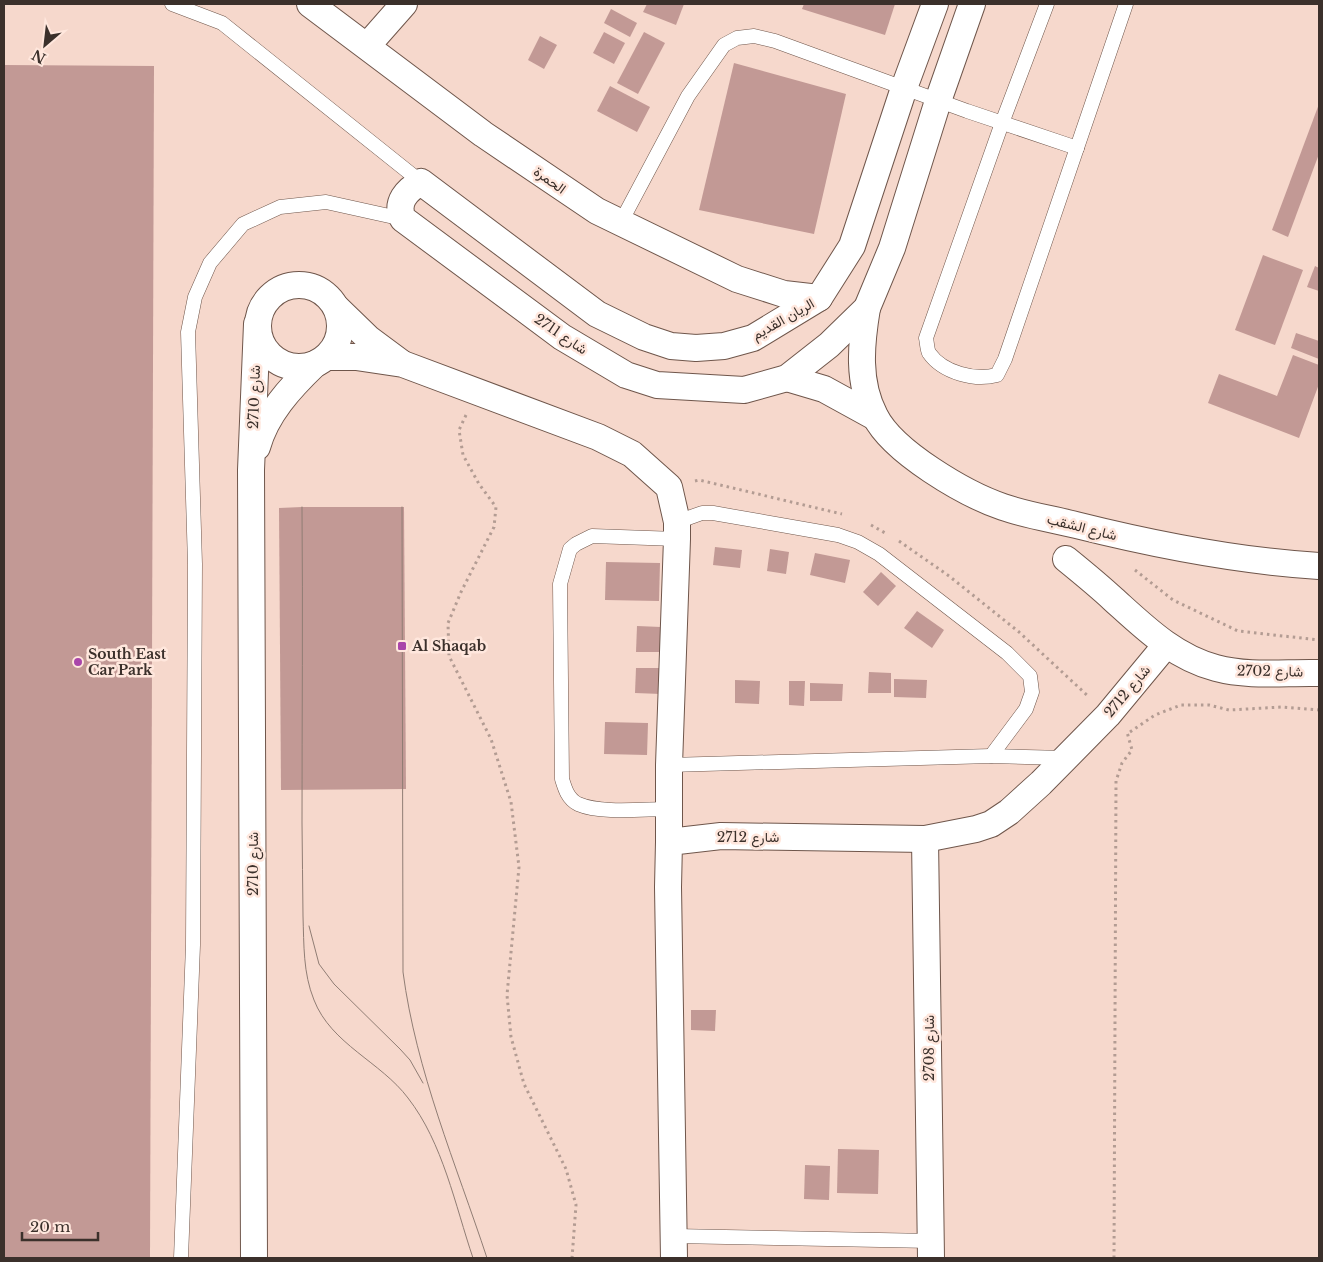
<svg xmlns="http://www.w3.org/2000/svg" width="1323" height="1262" font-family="'Libre Baskerville',Vazirmatn,serif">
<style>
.building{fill:#c29995}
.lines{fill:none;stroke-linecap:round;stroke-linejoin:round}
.lane-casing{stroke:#6f564b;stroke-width:15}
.street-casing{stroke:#6f564b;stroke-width:28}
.path{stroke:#b39c93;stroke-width:3;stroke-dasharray:2.5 4;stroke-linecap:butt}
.lane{stroke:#fff;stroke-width:14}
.street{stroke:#fff;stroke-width:26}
.tram{stroke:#907d74;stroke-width:1}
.poi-dot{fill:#a945aa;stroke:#ffe7dd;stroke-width:2}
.labels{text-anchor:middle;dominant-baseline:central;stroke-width:5;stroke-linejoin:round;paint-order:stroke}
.street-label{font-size:14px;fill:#3b302b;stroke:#ffe7dd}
.poi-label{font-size:14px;font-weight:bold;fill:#3b302b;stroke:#ffe7dd;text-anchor:start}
</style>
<rect width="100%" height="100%" fill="#f6d8cc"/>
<!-- building -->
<g class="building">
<path d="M647 4H684L676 25 643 12Z"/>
<path d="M804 4H895L885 35 802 9Z"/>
<path d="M611 9 637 23 630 37 604 23Z"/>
<path d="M604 32 625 43 614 64 593 53Z"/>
<path d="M644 32 665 43 638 94 617 83Z"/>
<path d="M540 36 557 45 544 69 528 60Z"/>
<path d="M734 63 846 94 814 234 699 210Z"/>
<path d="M4 65 154 66 150 1258H4Z"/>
<path d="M610 86 650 107 637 132 597 111Z"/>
<path d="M1319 104V154L1288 237 1272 230Z"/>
<path d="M1263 255 1303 270 1275 345 1235 330Z"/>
<path d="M1315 266 1319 268V291L1307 287Z"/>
<path d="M1296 333 1319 341V359L1291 348Z"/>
<path d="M1293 355 1319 365V384L1299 438 1208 403 1219 374 1277 396Z"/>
<path d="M302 507H404L406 789 281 790 279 508Z"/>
<path d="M715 547 742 550 740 568 713 565Z"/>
<path d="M770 549 789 552 786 574 767 571Z"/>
<path d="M815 553 850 560 845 583 810 575Z"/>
<path d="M606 562 660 563 659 601 605 600Z"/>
<path d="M881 572 896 586 878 606 863 592Z"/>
<path d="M917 611 944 630 932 648 904 628Z"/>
<path d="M637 626 661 627V652H636Z"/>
<path d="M636 668H661V694L635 693Z"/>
<path d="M869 672 891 673V693H868Z"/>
<path d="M894 679 927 680 926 698 894 697Z"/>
<path d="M735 680 760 681 759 704 735 703Z"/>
<path d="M789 681H805L804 706 789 705Z"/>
<path d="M810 683 843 684 842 701H810Z"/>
<path d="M605 722 648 723 647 755 604 754Z"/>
<path d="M691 1010H716L715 1031 691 1030Z"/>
<path d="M838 1149 879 1150 878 1194 837 1193Z"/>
<path d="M805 1165 830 1166 829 1200 804 1199Z"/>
</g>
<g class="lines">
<defs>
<g id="lane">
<path d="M172 4 222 23 421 182"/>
<path d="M1047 4 1002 123 926 338C927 342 927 349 929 353 943 373 975 381 997 375L1005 359 1126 4"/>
<path d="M621 222 688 96 724 45 737 38 754 36 775 41 967 111 1077 148"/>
<path d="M677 522 702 513H713L838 535 858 542 879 554 1007 653 1030 676 1032 692 1026 709 991 756"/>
<path d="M669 765 991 756 1065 758"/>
<path d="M669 809C643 809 601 814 578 804 568 799 565 789 562 779L560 584 570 549 576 544 592 536 677 539"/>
<path d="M674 1236 932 1241"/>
<path d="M181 1258 193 945 195 564 188 332 195 297 210 263 243 224 280 207 326 202 403 219"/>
</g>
<g id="street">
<path d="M310 4 483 134 597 211 737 279 784 294 819 298"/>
<path d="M935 4 904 88 852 246 819 298 753 338 724 346 696 348 671 346 644 337 597 314 421 182C407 190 395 202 403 219L562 337 626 375 657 385 744 390 787 378 829 345 867 308 892 248 938 101 972 4"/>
<path d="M367 46 404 4"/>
<circle cx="299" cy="326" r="41"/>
<path d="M337 308 369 339 400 362"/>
<path d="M867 308C861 344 857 382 875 416 893 452 965 494 1003 507 1026 515 1052 519 1076 525 1156 545 1238 561 1319 566"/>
<path d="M328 357H356L403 364 598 437 632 454 669 487 677 522V539L669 765V842"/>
<path d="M787 378 824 389 875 417"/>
<path d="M257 447C266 414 290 388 315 364"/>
<path d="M1066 559C1082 572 1098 585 1113 599 1144 627 1174 657 1216 668 1249 677 1286 672 1319 673"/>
<path d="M925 839 931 1258"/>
<path d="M254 1258 251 470 257 324"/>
<path d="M674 1258 668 887 669 842 721 836 925 839 976 829 991 824 1009 812 1041 783 1108 715 1166 645"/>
</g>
</defs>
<!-- lane casing -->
<use href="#lane" class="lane-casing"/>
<!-- street casing -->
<use href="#street" class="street-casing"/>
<!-- path -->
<g class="path">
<path d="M466 415 459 430 463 455 479 484 496 507 494 527 461 592 448 623 449 656 491 739 511 802 519 867 507 995 511 1037 524 1084 566 1169 576 1205 572 1258"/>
<path d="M695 481 699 480 842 514"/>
<path d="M871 525 887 534"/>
<path d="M899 541 949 576 1019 632 1089 697"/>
<path d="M1135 570 1173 600 1238 631 1319 640"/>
<path d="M1130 732 1155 715 1181 705H1209L1229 710 1282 707 1319 710"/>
<path d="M1114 1258 1116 781 1122 763 1132 750 1127 732"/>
</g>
<!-- lane -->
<use href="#lane" class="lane"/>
<!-- street -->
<use href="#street" class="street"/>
<!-- tram -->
<g class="tram">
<path d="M302 507C303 613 302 718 302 823 302 854 303 885 303 916 304 945 303 973 314 1000 331 1044 381 1062 408 1098 443 1143 455 1205 473 1258"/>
<path d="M402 507 403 972C416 1071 456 1164 487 1258"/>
<path d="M309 926 319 964 334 984 400 1049 410 1060 423 1083"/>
</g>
</g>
<!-- markers -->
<g class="poi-dot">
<rect x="397" y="641" width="10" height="10" rx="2.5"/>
<circle cx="78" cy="662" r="5"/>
</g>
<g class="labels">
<!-- street labels -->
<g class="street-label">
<text transform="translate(550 180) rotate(35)">الحمرة</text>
<text transform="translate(783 319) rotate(-30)">الريان القديم</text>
<text transform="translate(561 334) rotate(34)">شارع 2711</text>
<text transform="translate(254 397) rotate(-88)">شارع 2710</text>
<text transform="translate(1082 527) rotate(14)">شارع الشقب</text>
<text transform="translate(1270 671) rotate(1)">شارع 2702</text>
<text transform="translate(1127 691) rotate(-50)">شارع 2712</text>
<text x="748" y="837">شارع 2712</text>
<text transform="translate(253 864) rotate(-90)">شارع 2710</text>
<text transform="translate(929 1048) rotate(-90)">شارع 2708</text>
</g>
<!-- poi labels -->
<g class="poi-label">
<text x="412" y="646">Al Shaqab</text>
<text x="88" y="654">South East<tspan x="88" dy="16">Car Park</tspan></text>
</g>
</g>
<!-- border -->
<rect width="1323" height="1262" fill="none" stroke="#3b302b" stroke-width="10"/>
<!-- north arrow -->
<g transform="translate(45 45) rotate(208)" stroke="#ffe7dd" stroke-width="4" paint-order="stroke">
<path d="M0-4L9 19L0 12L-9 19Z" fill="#3b302b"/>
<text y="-8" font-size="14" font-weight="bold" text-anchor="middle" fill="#3b302b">N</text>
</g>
<!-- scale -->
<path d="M22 1232v8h76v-8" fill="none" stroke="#3b302b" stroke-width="2.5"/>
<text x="30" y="1232" font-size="15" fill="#3b302b" stroke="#ffe7dd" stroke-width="4" paint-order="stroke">20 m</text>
</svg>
